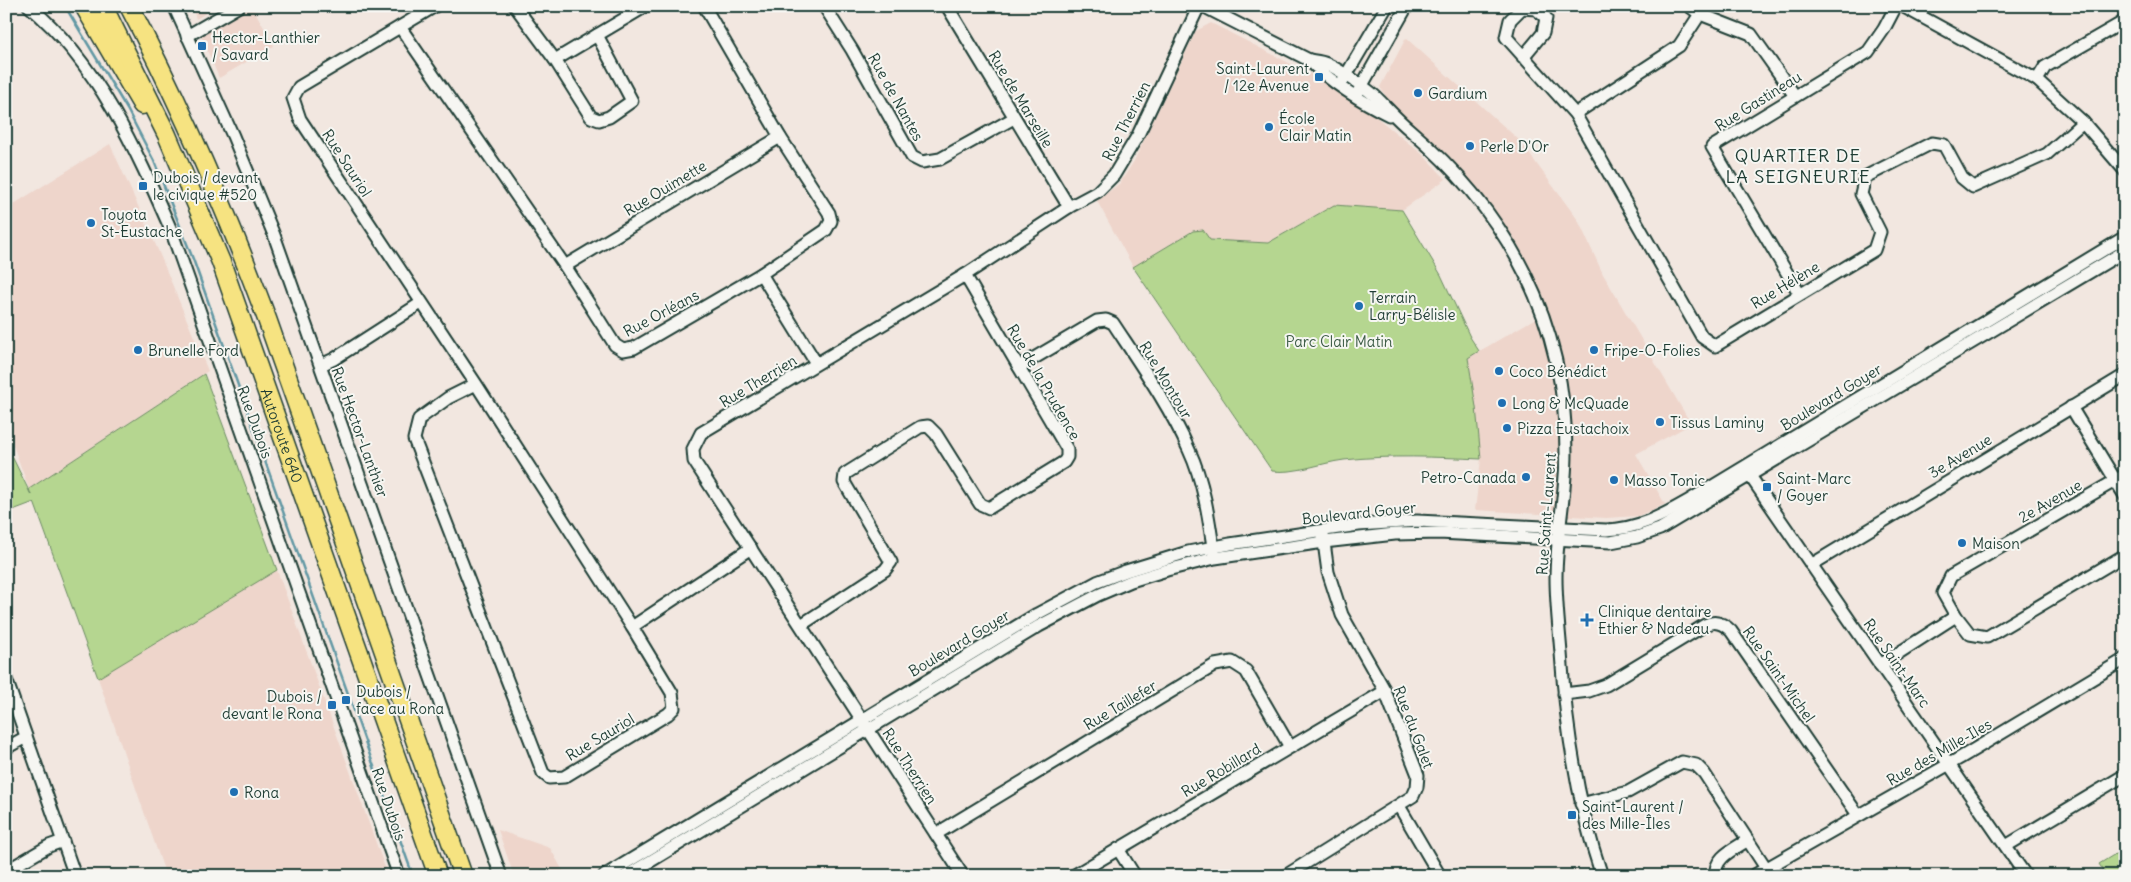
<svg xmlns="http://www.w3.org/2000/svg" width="2131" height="882" font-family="Delius,sans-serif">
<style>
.built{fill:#eed5cb}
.green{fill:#b5d690;stroke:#6a8a62}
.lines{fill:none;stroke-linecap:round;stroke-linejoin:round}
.stream{stroke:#6298a4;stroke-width:2.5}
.minor-casing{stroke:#1f3d34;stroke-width:15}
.highway-casing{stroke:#1f3d34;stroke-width:21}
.minor{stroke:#f6f6f2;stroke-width:11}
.highway{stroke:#f6e381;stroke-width:18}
.poi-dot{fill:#1f6fb2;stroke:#f6f6f2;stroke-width:2}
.labels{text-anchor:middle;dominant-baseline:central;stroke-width:4;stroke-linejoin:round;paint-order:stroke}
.poi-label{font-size:15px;fill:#1f3d34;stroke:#f6f6f2;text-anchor:start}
.street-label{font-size:15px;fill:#1f3d34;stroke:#f6f6f2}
.park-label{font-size:15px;fill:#3d5c46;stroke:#f6f6f2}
.quarter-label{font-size:18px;letter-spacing:1px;fill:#1f3d34;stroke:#f6f6f2}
</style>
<rect width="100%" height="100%" fill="#f2e7e0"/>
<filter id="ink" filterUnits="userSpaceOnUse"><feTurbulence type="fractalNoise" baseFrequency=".02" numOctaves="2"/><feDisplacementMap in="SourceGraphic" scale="10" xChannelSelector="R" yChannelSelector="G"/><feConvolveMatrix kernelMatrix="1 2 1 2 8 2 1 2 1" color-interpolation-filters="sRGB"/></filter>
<g filter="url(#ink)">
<!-- built -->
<g class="built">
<path d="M192 6H218L196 19Z"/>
<path d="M249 6H252L274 46 219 78 201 36Z"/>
<path d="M1211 23 1332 85 1355 100 1422 154 1446 179 1402 210 1334 205 1268 243 1210 240 1193 231 1133 267 1097 201 1120 183 1134 161 1196 31Z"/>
<path d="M1406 38 1519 140 1578 220 1603 274 1691 424 1636 454 1665 504 1638 516 1606 518 1475 510 1481 459 1468 358 1546 312 1525 260 1495 214 1465 177 1395 111 1380 87Z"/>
<path d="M110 144 158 250 208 371 29 489 6 426V209Z"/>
<path d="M277 570 388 876H166L98 678 246 583Z"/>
<path d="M498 830 550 848 566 876H514Z"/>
</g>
<!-- green -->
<g class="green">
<path d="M1334 205 1402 210 1441 275 1470 337 1479 351 1468 358 1476 407 1481 459C1436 457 1389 455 1344 460 1320 463 1296 474 1272 471L1133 267 1193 231 1203 230 1210 240 1268 243Z"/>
<path d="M204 374 277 570 98 678 34 502 13 510 6 491V444L31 495 29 489Z"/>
<path d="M2125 848V876H2107L2099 864Z"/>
</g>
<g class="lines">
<!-- stream -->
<path class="stream" d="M65 6 127 109 154 161 193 259 413 876"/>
<defs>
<g id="minor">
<path d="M29 6C98 63 136 150 171 230L399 876"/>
<path d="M174 6 233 136 274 235 501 876"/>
<path d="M435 6 299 87 293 98 300 119 476 384 632 627 672 693 674 708 668 714 564 777 549 778 543 773 414 439 419 419 448 398 476 384"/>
<path d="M515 6 555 60 591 117 599 120 609 117 632 101 597 35"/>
<path d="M824 6 852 50 912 157 922 162 940 159 1014 118"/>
<path d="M947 6 1069 207"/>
<path d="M1203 6 1309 60C1329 81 1362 102 1389 115"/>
<path d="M1689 6 1700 14 1751 34 1795 96"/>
<path d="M1902 6 2037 80 2083 122 2125 171"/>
<path d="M400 27 565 266 615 345 623 350 634 348 761 274 826 230 831 221 829 213 780 137 704 6"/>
<path d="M187 36 239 6"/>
<path d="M1523 57 1543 33 1546 18 1536 9 1522 8 1510 20 1506 37 1575 114 1702 337 1715 346 1874 250 1880 232 1861 194 1865 177 1932 143 1944 145 1962 178 1973 187 2047 154 2083 122"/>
<path d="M555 60 646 6"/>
<path d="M1309 60C1315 61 1321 61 1327 64 1340 70 1370 90 1380 101 1390 111 1399 121 1410 130 1509 214 1566 322 1566 453 1566 495 1556 537 1556 578 1556 603 1559 628 1561 653 1566 729 1577 803 1602 876"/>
<path d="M2037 80 2045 67 2125 21"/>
<path d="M1342 82 1387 6"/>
<path d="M1357 94 1407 6"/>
<path d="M1575 114 1679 46 1700 14"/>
<path d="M565 266 780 137"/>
<path d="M761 274 816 363"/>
<path d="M1799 293 1712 147 1868 52 1884 29 1896 6"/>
<path d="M321 365 334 359 421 303"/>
<path d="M1019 367 1097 321 1106 320 1113 323C1140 364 1169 405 1189 450 1204 482 1209 519 1214 554"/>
<path d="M2071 407 2125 496"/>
<path d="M1746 470 2026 876"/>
<path d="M2125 475 1951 576 1943 593 1956 616 1970 634 1987 637 2125 555"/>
<path d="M1811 565 2125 375"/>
<path d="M801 625 885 570 891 562 844 482 845 474 920 427 928 426 936 434 980 504 989 508 1064 462 1067 457V449L965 275"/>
<path d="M632 627 751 548"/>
<path d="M1880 665 1956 616"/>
<path d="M6 679 75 876"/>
<path d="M1564 694 1589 691 1606 685 1705 625C1715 620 1723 623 1731 631L1858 815"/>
<path d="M6 748 26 737"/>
<path d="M1581 804 1628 792 1682 762 1696 765 1704 773 1766 868"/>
<path d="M1399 806 1440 876"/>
<path d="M936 834 1215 665 1232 662 1246 671 1290 747"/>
<path d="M2006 846 2125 775"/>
<path d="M1118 849 1135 876"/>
<path d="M6 871 49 846 63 841"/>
<path d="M604 876 1037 614 1097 582 1126 571 1188 552 1230 544 1359 525 1417 521 1606 530C1637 529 1662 516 1688 501L2125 237"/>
<path d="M626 876 1039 626 1098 595 1131 581 1167 570 1215 558 1324 542 1395 534 1439 533 1611 542 1637 537 1660 529 2125 251"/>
<path d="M963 876 694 461 693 449 701 433 965 275 1069 207 1097 192 1114 175 1138 135 1199 6"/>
<path d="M1073 876 1385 691"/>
<path d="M1285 876 1413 796 1417 787 1418 775 1385 691 1342 615 1328 572 1323 535"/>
<path d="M1716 876C1713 857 1735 849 1748 840"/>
<path d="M1753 876 1960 758 2125 659"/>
</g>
<g id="highway">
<path d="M84 6 142 105"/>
<path id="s1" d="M103 6 167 135 221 262 438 876"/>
<path d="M129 6C182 107 227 212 267 319L463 876"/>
</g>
</defs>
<!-- minor casing -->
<use href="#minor" class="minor-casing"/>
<!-- highway casing -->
<use href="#highway" class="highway-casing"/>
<!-- minor -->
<use href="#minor" class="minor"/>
<!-- highway -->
<use href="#highway" class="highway"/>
</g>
</g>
<!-- markers -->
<g class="poi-dot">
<rect x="197" y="41" width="10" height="10" rx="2.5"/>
<rect x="1314" y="72" width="10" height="10" rx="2.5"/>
<circle cx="1418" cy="93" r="5"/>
<circle cx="1269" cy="127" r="5"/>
<circle cx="1470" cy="146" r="5"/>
<rect x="138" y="181" width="10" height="10" rx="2.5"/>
<circle cx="91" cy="223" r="5"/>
<circle cx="1359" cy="306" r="5"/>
<circle cx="138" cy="350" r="5"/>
<circle cx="1594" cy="350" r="5"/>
<circle cx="1499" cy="371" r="5"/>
<circle cx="1502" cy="403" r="5"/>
<circle cx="1660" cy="422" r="5"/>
<circle cx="1507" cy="428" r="5"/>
<circle cx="1526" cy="477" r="5"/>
<circle cx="1614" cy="480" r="5"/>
<rect x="1762" y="482" width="10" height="10" rx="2.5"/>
<circle cx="1962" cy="543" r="5"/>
<path d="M1584.5 612.5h5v5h5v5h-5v5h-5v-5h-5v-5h5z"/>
<rect x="341" y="695" width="10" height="10" rx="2.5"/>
<rect x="327" y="700" width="10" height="10" rx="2.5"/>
<circle cx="234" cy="792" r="5"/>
<rect x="1567" y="810" width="10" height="10" rx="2.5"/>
</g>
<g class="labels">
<!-- poi labels -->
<g class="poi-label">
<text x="212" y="37">Hector-Lanthier<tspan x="212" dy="17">/ Savard</tspan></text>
<text x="1309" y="68" text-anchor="end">Saint-Laurent<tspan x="1309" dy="17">/ 12e Avenue</tspan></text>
<text x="1428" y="93">Gardium</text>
<text x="1279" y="118">École<tspan x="1279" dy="17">Clair Matin</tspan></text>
<text x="1480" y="146">Perle D'Or</text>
<text x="153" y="177">Dubois / devant<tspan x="153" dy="17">le civique #520</tspan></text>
<text x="101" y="214">Toyota<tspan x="101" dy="17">St-Eustache</tspan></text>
<text x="1369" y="297">Terrain<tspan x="1369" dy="17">Larry-Bélisle</tspan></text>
<text x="148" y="350">Brunelle Ford</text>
<text x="1604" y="350">Fripe-O-Folies</text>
<text x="1509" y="371">Coco Bénédict</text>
<text x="1512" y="403">Long &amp; McQuade</text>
<text x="1670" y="422">Tissus Laminy</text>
<text x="1517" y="428">Pizza Eustachoix</text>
<text x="1516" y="477" text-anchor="end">Petro-Canada</text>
<text x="1777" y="478">Saint-Marc<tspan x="1777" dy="17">/ Goyer</tspan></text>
<text x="1624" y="480">Masso Tonic</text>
<text x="1972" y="543">Maison</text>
<text x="1598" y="611">Clinique dentaire<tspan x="1598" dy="17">Ethier &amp; Nadeau</tspan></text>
<text x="356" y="691">Dubois /<tspan x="356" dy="17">face au Rona</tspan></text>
<text x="322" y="696" text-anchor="end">Dubois /<tspan x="322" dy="17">devant le Rona</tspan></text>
<text x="244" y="792">Rona</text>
<text x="1582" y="806">Saint-Laurent /<tspan x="1582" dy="17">des Mille-Îles</tspan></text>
</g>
<!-- street labels -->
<g class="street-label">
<text transform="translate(896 97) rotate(61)">Rue de Nantes</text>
<text transform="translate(1021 99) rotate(59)">Rue de Marseille</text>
<text transform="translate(1758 101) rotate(-32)">Rue Gastineau</text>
<text transform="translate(1126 121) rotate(-63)">Rue Therrien</text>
<text transform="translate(347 163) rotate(57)">Rue Sauriol</text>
<text transform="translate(665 188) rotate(-31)">Rue Ouimette</text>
<text transform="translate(1785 285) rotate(-31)">Rue Hélène</text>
<text transform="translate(661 313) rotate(-28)">Rue Orléans</text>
<text transform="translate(1166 380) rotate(59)">Rue Montour</text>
<text transform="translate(758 381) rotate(-31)">Rue Therrien</text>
<text transform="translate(1044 382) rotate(60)">Rue de la Prudence</text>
<text transform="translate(1831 397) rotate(-31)">Boulevard Goyer</text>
<text transform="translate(255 422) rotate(70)">Rue Dubois</text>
<text transform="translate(360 432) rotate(70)">Rue Hector-Lanthier</text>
<text stroke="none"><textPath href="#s1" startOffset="466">Autoroute 640</textPath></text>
<text transform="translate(1960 456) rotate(-31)">3e Avenue</text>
<text transform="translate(2050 501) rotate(-30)">2e Avenue</text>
<text transform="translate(1359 513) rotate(-6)">Boulevard Goyer</text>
<text transform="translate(1546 514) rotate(-86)">Rue Saint-Laurent</text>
<text transform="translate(959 643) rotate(-31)">Boulevard Goyer</text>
<text transform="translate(1897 663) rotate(55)">Rue Saint-Marc</text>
<text transform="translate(1779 674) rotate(55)">Rue Saint-Michel</text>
<text transform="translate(1120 705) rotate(-31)">Rue Taillefer</text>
<text transform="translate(1414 727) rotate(69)">Rue du Galet</text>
<text transform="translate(600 737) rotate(-31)">Rue Sauriol</text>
<text transform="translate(1939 752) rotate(-30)">Rue des Mille-Iles</text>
<text transform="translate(910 766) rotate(57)">Rue Therrien</text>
<text transform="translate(1221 770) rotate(-31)">Rue Robillard</text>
<text transform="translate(389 804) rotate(71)">Rue Dubois</text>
</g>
<!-- park labels -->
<g class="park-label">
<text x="1339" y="341">Parc Clair Matin</text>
</g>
<!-- quarter labels -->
<g class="quarter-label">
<text x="1798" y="155">QUARTIER DE<tspan x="1798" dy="21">LA SEIGNEURIE</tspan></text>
</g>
</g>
<!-- margin -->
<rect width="2131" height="882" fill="none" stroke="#f6f6f2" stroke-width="25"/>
<rect x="12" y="12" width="2106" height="857" fill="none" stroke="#1f3d34" stroke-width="2" filter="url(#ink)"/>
</svg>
